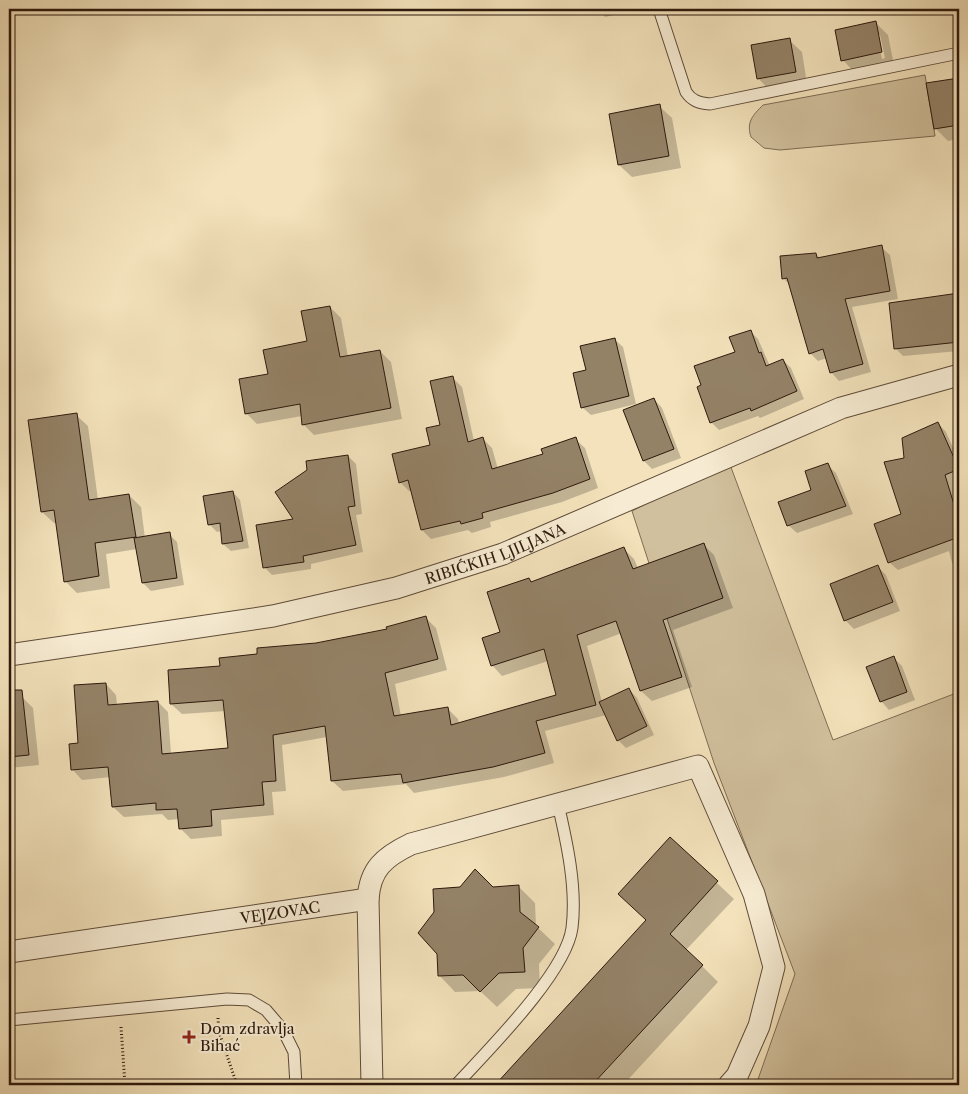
<svg xmlns="http://www.w3.org/2000/svg" width="968" height="1094" font-family="'Libre Caslon Text',serif">
<style>
.green{fill:#d1c09d;stroke:#7f6c54}
.shadow{fill:#0003;fill-rule:evenodd}
.building{fill:#948267;stroke:#2d190c}
.lines{fill:none;stroke-linecap:round;stroke-linejoin:round}
.lane-casing{stroke:#5e4b38;stroke-width:13}
.street-casing{stroke:#5e4b38;stroke-width:23}
.path{stroke:#2d190c;stroke-width:3;stroke-dasharray:1 2.5;stroke-linecap:butt}
.lane{stroke:#f7ecd3;stroke-width:11}
.street{stroke:#f7ecd3;stroke-width:21}
.poi-dot{fill:#8f2418;stroke:#f7ecd3;stroke-width:2}
.labels{text-anchor:middle;dominant-baseline:central;stroke-width:4;stroke-linejoin:round;paint-order:stroke}
.street-label{font-size:15px;fill:#2d190c;stroke:#f7ecd3}
.poi-label{font-size:15px;fill:#2d190c;stroke:#f7ecd3;text-anchor:start}
</style>
<rect width="100%" height="100%" fill="#f3e2bb"/>
<filter id="stains"><feTurbulence type="fractalNoise" baseFrequency=".004" numOctaves="4"/><feColorMatrix values="0 0 0 0 .2 0 0 0 0 .09 0 0 0 0 .02 0 0 0 .5 -.17"/></filter>
<radialGradient id="worn" r=".72"><stop offset=".6" stop-color="#630" stop-opacity="0"/><stop offset="1" stop-color="#630" stop-opacity=".3"/></radialGradient>
<!-- green -->
<g class="green">
<path d="M925 75 935 136 780 150 764 148 751 137C746 122 753 115 763 105Z"/>
<path d="M729 462 833 740 959 692V1085H756L795 974 714 763 632 511Z"/>
</g>
<!-- shadow -->
<g class="shadow">
<path d="M597 9H635V10L605 17Z"/>
<path d="M875 22 888 35 894 65 855 73 843 60ZM877 35H880L885 58 882 59Z"/>
<path d="M789 40 802 52 807 84 770 91 758 78Z"/>
<path d="M959 79V139L948 141 935 128 928 84Z"/>
<path d="M659 106 672 118 681 168 632 177 619 165Z"/>
<path d="M881 247 890 255 898 299 852 307 871 372 839 381 831 372 827 358 818 361 810 353 791 286 783 278 816 254 820 258Z"/>
<path d="M959 295V351L903 356 895 348 891 304Z"/>
<path d="M330 307 341 318 348 357 380 351 391 362 402 419 314 435 303 424 302 416 257 424 246 413 269 375 308 342Z"/>
<path d="M750 331 758 339 770 366 783 360 791 368 804 399 760 418 758 416 719 430 711 422 737 353Z"/>
<path d="M614 339 623 347 636 404 591 415 582 407 587 371Z"/>
<path d="M453 378 462 387 474 441 483 439 492 448 498 469 545 454 575 439 585 448 598 488 562 502 490 522 491 527 472 533 468 530 431 539 422 530 412 491H409L400 482 432 446 441 426Z"/>
<path d="M654 399 662 408 681 458 652 469 644 461 625 411Z"/>
<path d="M76 415 88 426 98 500 129 495 141 507 145 538 169 534 177 542 184 585 151 591 143 583 137 549 106 554 110 588 77 593 65 581 57 523H54L42 512Z"/>
<path d="M938 423 946 432 959 461V481L953 483 959 505V570L952 563 949 551 898 570 889 562 902 515 905 459Z"/>
<path d="M348 456 356 464 362 514 356 515 363 552 311 564V569L272 575 264 567 295 520Z"/>
<path d="M827 465 836 473 853 514 797 533 788 525 813 490Z"/>
<path d="M233 492 240 500 249 548 231 551 223 544 222 531 217 532 209 524Z"/>
<path d="M704 545 714 555 733 608 673 630 692 687 652 701 641 691 622 633 587 646 602 702 629 689 637 698 654 735 626 748 618 740 606 715 545 731 554 763 504 777 414 793 406 784 343 791 332 781 327 737 282 745 286 791 272 792 274 815 221 820 222 836 191 839 180 828V819L168 820 162 814 124 817 113 807 111 777 82 780 72 769 80 745 106 684 116 695 117 705 158 702 168 712 171 754 230 749 226 711 182 714 171 704 169 671 221 667 259 655 388 630 426 618 436 628 447 670 395 684 401 716 448 709 458 719 459 724 558 696 548 661 502 676 492 665 502 633 529 579 533 583 624 549 634 559 638 568Z"/>
<path d="M878 567 886 575 900 611 854 629 845 620Z"/>
<path d="M894 658 902 666 915 700 889 710 881 701Z"/>
<path d="M23 698 33 708 39 765 9 768V700Z"/>
<path d="M670 839 734 899 686 950 718 982 623 1085H496L647 921Z"/>
<path d="M519 887 535 903 536 926 555 944 539 964 540 988 516 989 497 1007 480 991 455 992 439 975 493 888Z"/>
<path d="M233 1082 237 1085H147Z"/>
</g>
<!-- building -->
<g class="building">
<path d="M876 21 882 52 841 61 835 30Z"/>
<path d="M790 38 796 72 757 79 751 45Z"/>
<path d="M959 78V125L934 129 926 83Z"/>
<path d="M660 104 669 156 618 165 609 114Z"/>
<path d="M882 245 890 291 845 299 863 364 830 373 823 349 809 354 787 278 782 279 780 256 816 253 817 258Z"/>
<path d="M959 293V342L894 349 889 303Z"/>
<path d="M330 306 340 357 380 350 391 408 302 425 300 404 245 414 239 379 268 374 263 350 307 341 301 311Z"/>
<path d="M751 330 759 353 761 352 766 366 783 359 797 391 751 411 750 408 710 423 697 387 701 385 694 366 735 352 729 337Z"/>
<path d="M615 338 629 396 581 408 573 373 586 370 580 346Z"/>
<path d="M453 376 468 442 483 437 492 469 543 454 541 449 576 437 590 479 553 493 482 513 483 518 461 524 460 521 421 530 408 480 399 483 392 454 430 445 426 428 440 425 430 381Z"/>
<path d="M654 398 674 449 643 461 623 410Z"/>
<path d="M77 413 89 500 129 494 136 537 95 543 99 576 64 582 54 510 41 512 28 420Z"/>
<path d="M938 422 959 469 945 475 959 521V537L888 563 874 524 901 514 884 462 904 458 902 438Z"/>
<path d="M348 455 355 506 348 507 356 545 303 556 304 562 263 568 256 525 293 519 275 492 307 470 306 461Z"/>
<path d="M828 463 846 506 787 526 778 502 811 490 805 471Z"/>
<path d="M233 491 243 541 222 544 220 523 208 525 203 496Z"/>
<path d="M170 532 177 578 142 583 134 538Z"/>
<path d="M704 543 723 598 663 620 682 677 640 691 616 621 577 635 596 705 536 721 545 753 493 767 403 783 401 774 331 781 325 726 273 735 276 781 262 782 264 805 211 810 212 826 179 829 177 809 156 810V803L112 807 108 767 71 770 69 744 78 743 74 685 106 683 108 705 158 701 162 754 228 748 223 700 170 704 168 670 220 666 219 658 257 654V648L316 643 387 629 386 627 426 616 438 659 385 673 394 716 448 707 451 725 556 695 544 649 491 666 482 638 500 632 487 592 529 578 531 582 624 547 633 569Z"/>
<path d="M878 565 893 602 844 621 830 584Z"/>
<path d="M894 656 907 692 880 702 866 667Z"/>
<path d="M629 688 647 726 617 741 599 702Z"/>
<path d="M9 690H22L29 755 9 757Z"/>
<path d="M670 837 718 881 670 934 703 965 592 1085H495L646 920 618 894Z"/>
<path d="M475 869 493 887 519 885 520 912 539 927 523 948 525 972 499 973 480 992 463 975 438 976 437 954 418 933 434 912 433 889 460 887Z"/>
</g>
<g class="lines">
<defs>
<g id="lane">
<path d="M659 9 686 92C692 101 699 103 710 104L959 53"/>
<path d="M9 1020 227 999 249 1000 266 1010 283 1030 294 1052 296 1085"/>
<path d="M456 1085C487 1051 566 973 572 928 577 888 567 843 558 804"/>
</g>
<g id="street">
<path id="s1" d="M9 655 273 616 396 588 503 554 841 408 959 375"/>
<path d="M368 899C370 869 384 857 411 844L698 766 754 894 774 967 759 1026 737 1076 729 1085"/>
<path id="s2" d="M9 952 368 899 372 1085"/>
</g>
</defs>
<!-- lane casing -->
<use href="#lane" class="lane-casing"/>
<!-- street casing -->
<use href="#street" class="street-casing"/>
<!-- path -->
<g class="path">
<path d="M218 1018 219 1032 237 1085"/>
<path d="M121 1027 125 1085"/>
</g>
<!-- lane -->
<use href="#lane" class="lane"/>
<!-- street -->
<use href="#street" class="street"/>
</g>
<!-- markers -->
<path class="poi-dot" d="M186.5 1029.5h5v5h5v5h-5v5h-5v-5h-5v-5h5z"/>
<g class="labels">
<!-- street labels -->
<g class="street-label">
<text stroke="none"><textPath href="#s1" startOffset="498">RIBIĆKIH LJILJANA</textPath></text>
<text stroke="none"><textPath href="#s2" startOffset="274">VEJZOVAC</textPath></text>
</g>
<!-- poi labels -->
<g class="poi-label">
<text x="200" y="1028">Dom zdravlja<tspan x="200" dy="17">Bihać</tspan></text>
</g>
</g>
<!-- margin -->
<rect width="968" height="1094" fill="none" stroke="#f3e2bb" stroke-width="30"/>
<rect x="10" y="10" width="948" height="1074" fill="none" stroke="#2d190c" stroke-width="2.5"/>
<rect x="15" y="15" width="938" height="1064" fill="none" stroke="#2d190c"/>
<rect width="100%" height="100%" filter="url(#stains)"/>
<rect width="100%" height="100%" fill="url(#worn)"/>
</svg>
